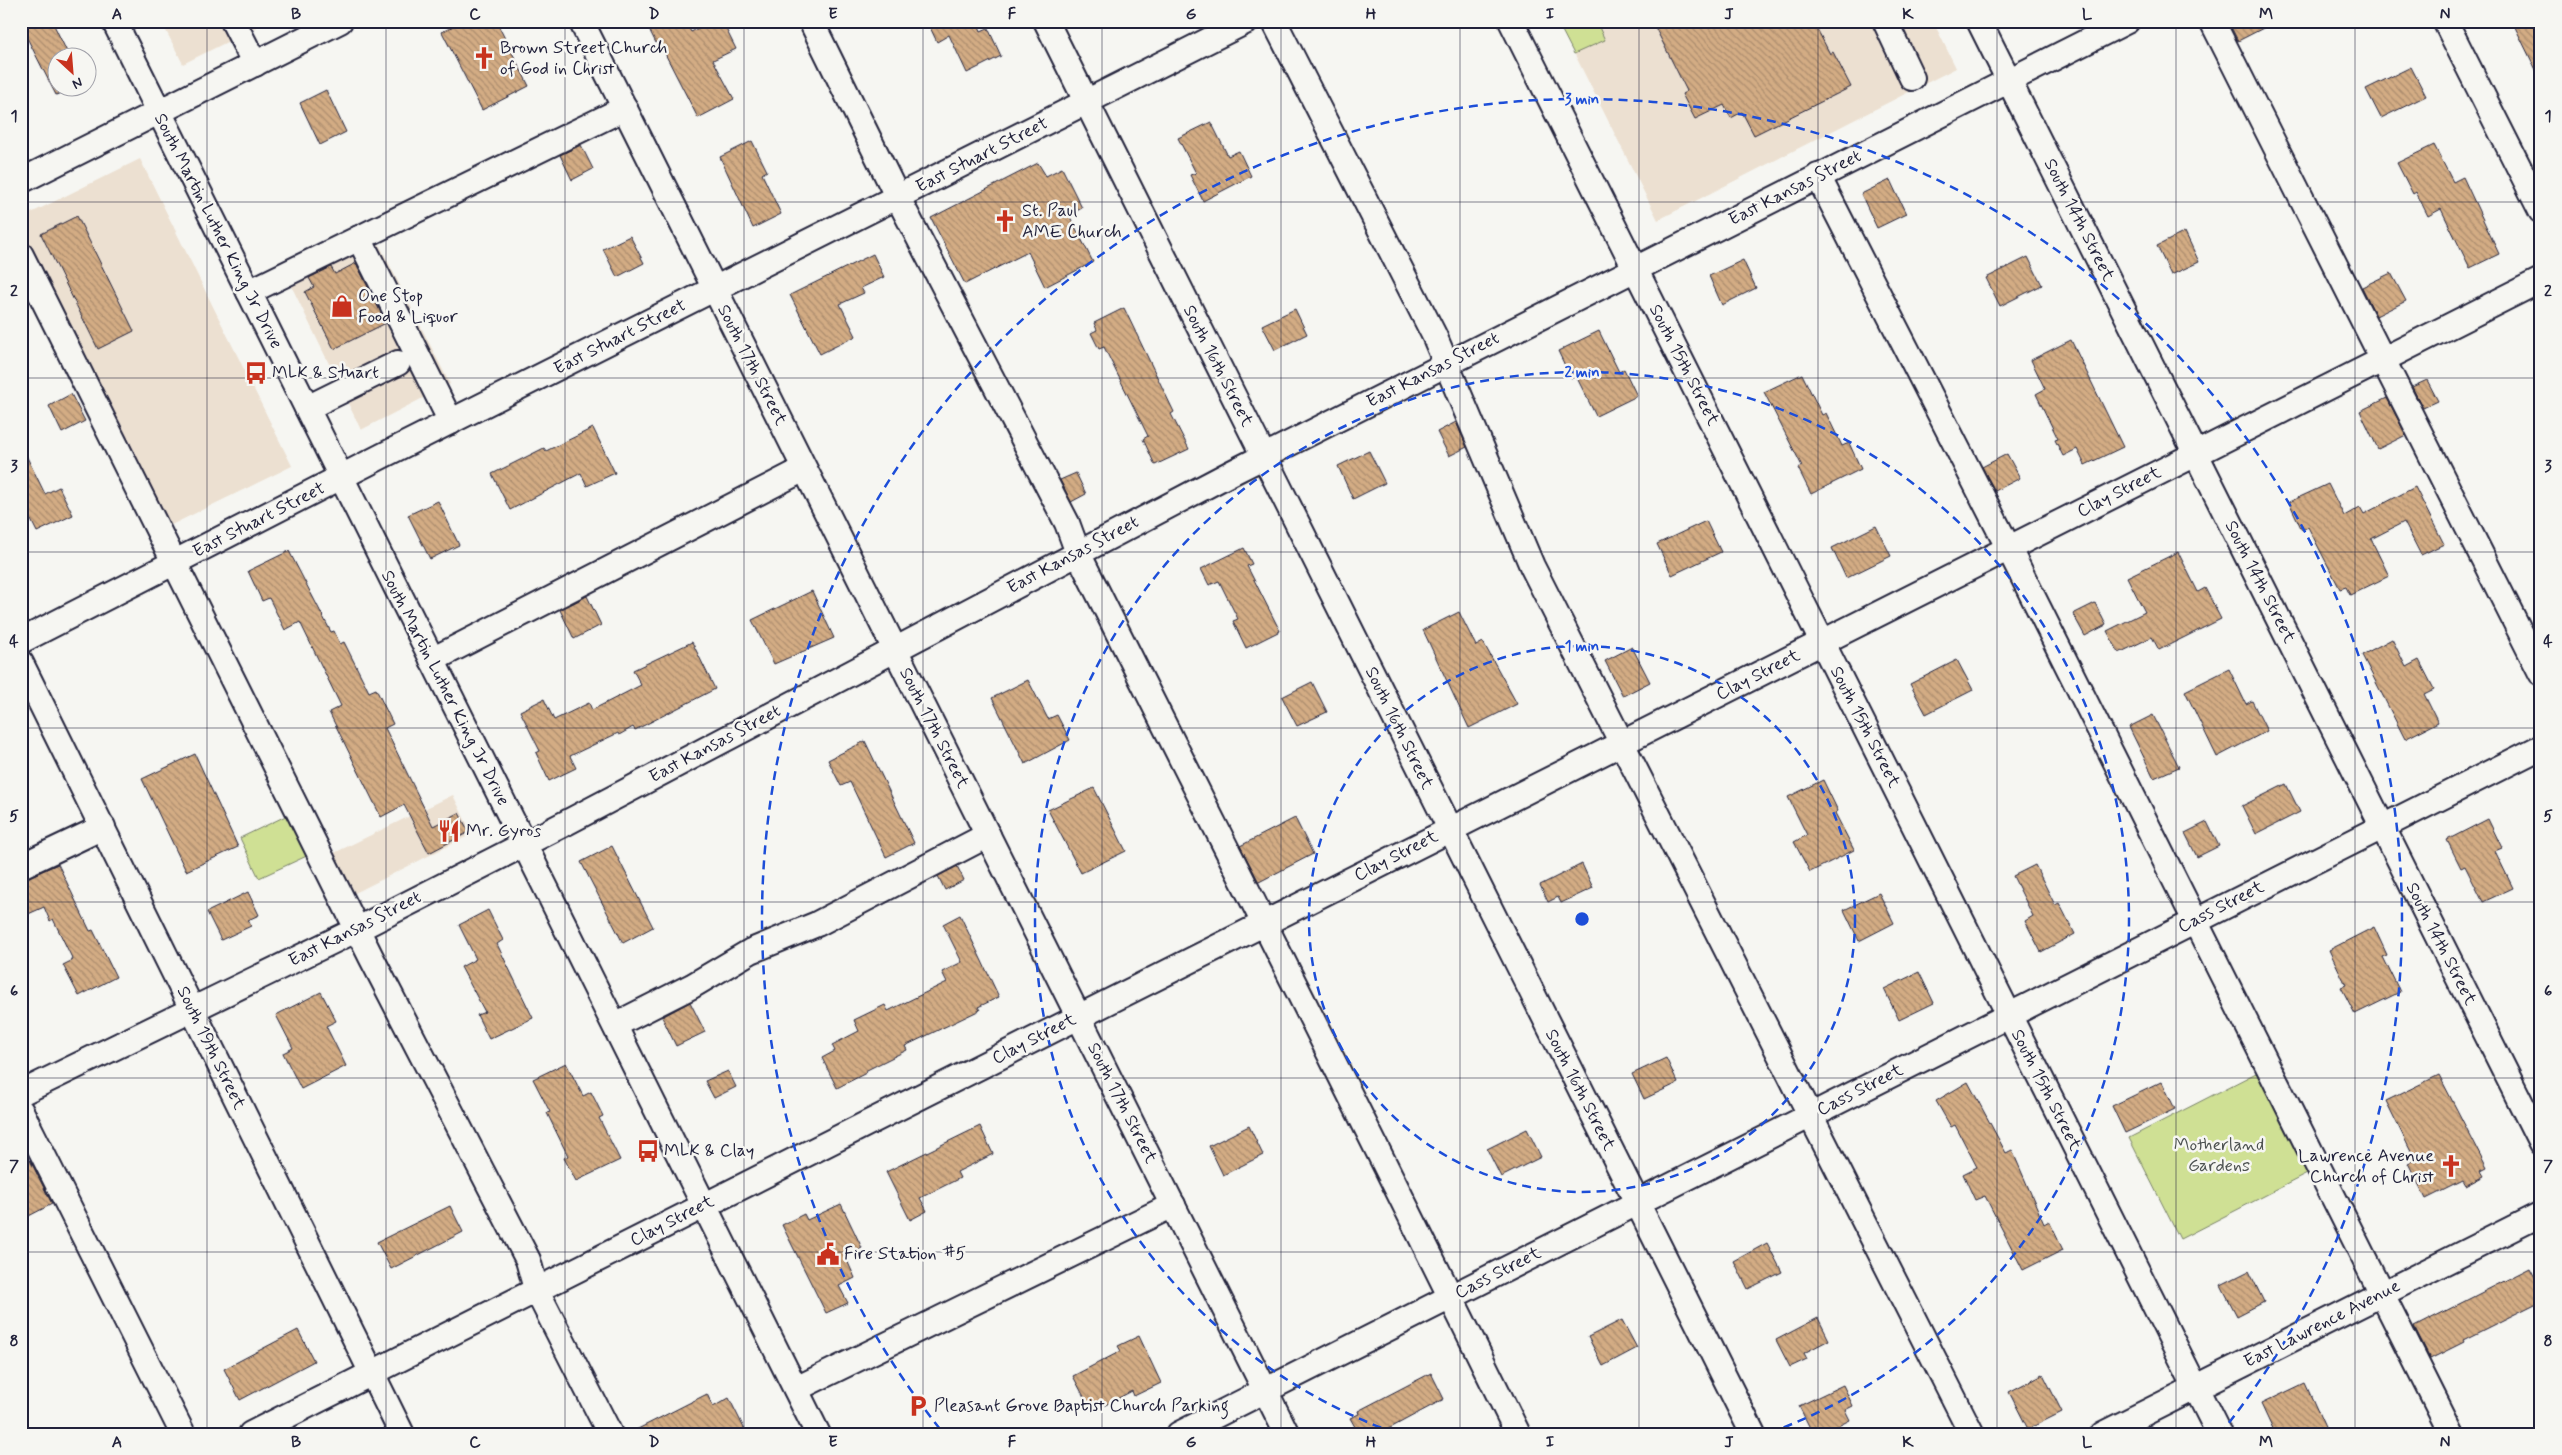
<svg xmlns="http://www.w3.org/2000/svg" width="2562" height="1455" font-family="Mynerve,sans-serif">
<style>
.built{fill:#ece0d1}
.green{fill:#cfe094;stroke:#788168}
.building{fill:url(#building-back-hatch);stroke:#22223b}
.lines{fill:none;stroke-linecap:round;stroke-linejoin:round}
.minor-casing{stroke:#22223b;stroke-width:28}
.minor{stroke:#f6f6f2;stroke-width:24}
.grid{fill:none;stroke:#22223b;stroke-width:1;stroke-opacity:0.55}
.ring{fill:none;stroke:#1d4ed8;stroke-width:2.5;stroke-dasharray:9 6}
.labels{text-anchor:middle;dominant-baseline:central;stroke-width:5;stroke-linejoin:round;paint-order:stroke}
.poi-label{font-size:18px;fill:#22223b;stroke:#f6f6f2;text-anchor:start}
.street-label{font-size:18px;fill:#22223b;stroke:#f6f6f2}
.park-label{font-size:18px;fill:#4d5251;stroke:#f6f6f2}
.centre{fill:#1d4ed8;stroke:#f6f6f2;stroke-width:2.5}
.ring-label{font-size:15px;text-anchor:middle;font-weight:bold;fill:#1d4ed8;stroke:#f6f6f2;stroke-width:5;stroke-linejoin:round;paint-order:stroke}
.neatline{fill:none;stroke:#22223b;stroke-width:2}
.grid-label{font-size:16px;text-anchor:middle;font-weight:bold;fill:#22223b}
</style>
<defs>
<pattern id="building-back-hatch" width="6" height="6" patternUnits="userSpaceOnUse" patternTransform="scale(1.25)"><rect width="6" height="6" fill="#d3ac84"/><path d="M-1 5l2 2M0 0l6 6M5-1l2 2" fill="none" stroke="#ab8c6d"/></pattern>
</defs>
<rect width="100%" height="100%" fill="#f6f6f2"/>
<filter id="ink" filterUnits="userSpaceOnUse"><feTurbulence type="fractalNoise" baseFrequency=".02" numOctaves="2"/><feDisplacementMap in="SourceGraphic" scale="10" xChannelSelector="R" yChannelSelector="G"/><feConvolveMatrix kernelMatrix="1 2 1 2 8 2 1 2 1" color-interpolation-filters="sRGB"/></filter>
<g filter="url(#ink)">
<!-- built -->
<g class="built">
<path d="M161 21H254L257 27 183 64Z"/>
<path d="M1558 21H1933L1956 68 1658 220Z"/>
<path d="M140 159 292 466 163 529 21 246V218Z"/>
<path d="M374 234 450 384 361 430 287 277Z"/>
<path d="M453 795 472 834 349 896 328 856Z"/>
</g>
<!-- green -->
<g class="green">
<path d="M1557 21H1596L1605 40 1574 54Z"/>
<path d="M292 813 311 854 259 878 240 838Z"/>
<path d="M2258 1072 2309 1173 2180 1239 2129 1138Z"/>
</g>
<!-- building -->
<g class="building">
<path d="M21 21H52L70 58H58V88H72L56 95 21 26Z"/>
<path d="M463 21H496L529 86 482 110 442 32Z"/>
<path d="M645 21H685L691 32 712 21H722L736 49 713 60 734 99 698 118 659 42 656 43Z"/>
<path d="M927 21H977L981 31 988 28 1001 56 967 73 949 35 937 42Z"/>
<path d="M1652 21H1813L1830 54 1833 52 1851 87 1754 135 1742 112 1731 118 1724 105 1695 119 1682 94 1687 91Z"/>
<path d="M2228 21H2277L2238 41Z"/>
<path d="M2512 21H2541V80Z"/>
<path d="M2411 67 2426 96 2381 118 2366 89Z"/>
<path d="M326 90 346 132 320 145 300 103Z"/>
<path d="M1211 122 1228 156 1239 151 1251 176 1203 201 1190 175 1196 173 1178 138Z"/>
<path d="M752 141 767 171 762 174 781 214 753 228 720 157Z"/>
<path d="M581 145 593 169 572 180 560 155Z"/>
<path d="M2434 145 2453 182 2463 177 2499 254 2470 268 2441 209 2428 216 2416 192 2413 194 2397 163Z"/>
<path d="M1038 163 1046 176 1062 168 1082 208 1069 215 1093 262 1045 287 1028 252 965 284 931 218Z"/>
<path d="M1890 180 1906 214 1877 228 1861 194Z"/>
<path d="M77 216 134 331 98 349 41 234Z"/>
<path d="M2185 232 2199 262 2171 275 2157 246Z"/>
<path d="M630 236 644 263 617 277 603 249Z"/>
<path d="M873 254 884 277 861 288 864 293 840 304 856 336 820 354 790 295Z"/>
<path d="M2028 257 2042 285 2000 306 1986 278Z"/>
<path d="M1743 260 1756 288 1722 305 1709 276Z"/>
<path d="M356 263 386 323 334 349 305 292 314 287 309 278 331 267 335 274Z"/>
<path d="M2391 273 2406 301 2376 316 2362 287Z"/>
<path d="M1124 308 1174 412 1171 414 1189 449 1155 465 1143 439 1148 436 1104 347 1099 349 1091 333 1097 330 1094 323Z"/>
<path d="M1295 309 1307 334 1275 350 1262 325Z"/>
<path d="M1599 331 1619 372 1624 369 1637 396 1596 416 1576 376 1571 378 1558 351Z"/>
<path d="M2071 340 2123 447 2085 465 2077 449 2063 456 2055 440 2058 439 2036 394 2045 389 2031 360Z"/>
<path d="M1802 374 1822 415 1826 413 1842 446 1849 443 1861 469 1811 494 1798 468 1802 466 1764 392Z"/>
<path d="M2427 380 2438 401 2423 408 2412 387Z"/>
<path d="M71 394 85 421 62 433 49 406Z"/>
<path d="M2387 398 2406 435 2378 449 2360 411Z"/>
<path d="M1456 422 1467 447 1449 456 1437 432Z"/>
<path d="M593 428 615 473 587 486 581 473 510 510 492 474 544 448 546 451Z"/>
<path d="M21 445 45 494 59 487 73 515 37 532 31 520 21 525Z"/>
<path d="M1369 451 1385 483 1353 499 1338 466Z"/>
<path d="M2007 454 2020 478 1995 491 1982 467Z"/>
<path d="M1076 473 1086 494 1071 502 1060 480Z"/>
<path d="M2328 484 2344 516 2360 507 2364 514 2415 487 2444 544 2421 555 2404 522 2371 539 2389 576 2350 595 2346 587 2340 589 2308 527 2302 530 2289 502Z"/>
<path d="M438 501 459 545 430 559 408 515Z"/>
<path d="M1706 521 1721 552 1672 575 1657 544Z"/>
<path d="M1876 526 1891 556 1846 578 1832 548Z"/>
<path d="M1244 548 1252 564 1247 566 1280 631 1246 648 1233 621 1238 619 1219 581 1209 585 1201 569Z"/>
<path d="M289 551 331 632 334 631 340 644 344 642 369 692 376 689 393 724 385 728 433 826 459 813 469 832 429 853 404 805 381 817 329 712 341 706 300 622 285 630 269 598 262 601 248 571Z"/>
<path d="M2178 552 2198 592 2205 588 2221 619 2159 650 2152 637 2119 653 2107 631 2145 612 2127 577Z"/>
<path d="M812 591 834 638 774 664 752 620Z"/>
<path d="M587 596 601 625 574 639 560 610Z"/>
<path d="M2095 603 2106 625 2085 636 2073 614Z"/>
<path d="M1459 612 1476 646 1483 642 1517 704 1469 728 1423 630Z"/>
<path d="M2392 639 2406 667 2419 660 2434 689 2424 694 2438 722 2405 739 2362 655Z"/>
<path d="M692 642 715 689 635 730 633 727 619 735 618 733 570 756 576 768 549 781 536 753 540 751 520 711 544 699 554 720 589 703 592 710 641 685 633 670Z"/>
<path d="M1632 647 1650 682 1623 696 1605 661Z"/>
<path d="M1957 660 1973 690 1926 714 1910 684Z"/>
<path d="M2229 669 2246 704 2252 701 2267 731 2217 757 2185 691Z"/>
<path d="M1028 680 1048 719 1057 715 1070 740 1025 764 992 698Z"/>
<path d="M1312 682 1327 712 1297 726 1282 697Z"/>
<path d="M2153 715 2179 767 2154 778 2129 727Z"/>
<path d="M865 741 914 843 886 857 850 782 841 786 828 760Z"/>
<path d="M195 754 238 847 186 871 142 779Z"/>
<path d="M1823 780 1838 811 1835 813 1854 850 1810 872 1794 842 1807 835 1788 797Z"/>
<path d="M2286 784 2300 812 2256 834 2242 806Z"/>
<path d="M1094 788 1126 851 1081 873 1048 810Z"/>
<path d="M1295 818 1313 854 1259 882 1240 846Z"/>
<path d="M2488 819 2502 848 2495 851 2513 888 2483 902 2465 866 2461 868 2447 840Z"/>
<path d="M2207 822 2219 846 2197 857 2185 833Z"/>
<path d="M612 846 653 927 623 943 581 862Z"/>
<path d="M58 864 90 931 93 930 116 977 79 996 63 965 73 960 53 919 50 921 44 907 26 915 21 905V880Z"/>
<path d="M1582 864 1593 888 1561 903 1558 897 1548 902 1540 885Z"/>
<path d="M2035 865 2055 905 2059 903 2075 934 2041 952 2025 921 2033 916 2013 876Z"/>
<path d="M957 866 964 880 945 890 938 876Z"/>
<path d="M248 892 259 915 248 920 251 926 221 940 207 912Z"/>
<path d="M1879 893 1894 923 1859 941 1844 910Z"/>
<path d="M488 910 503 940 497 944 533 1018 489 1039 477 1015 485 1012 461 967 476 959 459 925Z"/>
<path d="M960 915 999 997 978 1007 980 1010 905 1046 907 1050 865 1071 866 1073 837 1088 822 1058 835 1051 832 1045 859 1031 854 1020 885 1005 888 1011 947 982 942 972 962 962 943 924Z"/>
<path d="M2374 927 2387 955 2383 957 2400 992 2355 1014 2341 987 2346 985 2329 950Z"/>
<path d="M1919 972 1934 1003 1899 1020 1884 989Z"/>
<path d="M321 992 336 1021 326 1026 346 1066 301 1089 283 1053 293 1048 276 1015Z"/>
<path d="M690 1002 705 1032 676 1046 662 1017Z"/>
<path d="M1666 1058 1678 1083 1644 1099 1632 1074Z"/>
<path d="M566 1063 583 1096 591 1092 603 1116 599 1118 620 1160 576 1181 564 1158 568 1156 547 1113 550 1112 533 1079Z"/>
<path d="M728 1071 736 1087 714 1098 705 1081Z"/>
<path d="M2439 1075 2487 1168 2481 1171 2484 1176 2465 1186 2462 1181 2426 1199 2408 1163 2415 1160 2386 1101Z"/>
<path d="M1968 1082 2006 1153 2012 1150 2044 1224 2049 1221 2063 1250 2023 1270 1985 1196 1975 1200 1963 1174 1977 1167 1955 1125 1951 1127 1936 1101Z"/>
<path d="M2162 1082 2175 1109 2125 1133 2112 1106Z"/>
<path d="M980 1126 993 1154 957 1172 960 1178 920 1198 927 1211 910 1220 886 1172Z"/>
<path d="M1249 1126 1263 1155 1223 1175 1209 1146Z"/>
<path d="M1527 1129 1541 1157 1501 1177 1487 1149Z"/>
<path d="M30 1160 52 1204 21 1220V1165Z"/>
<path d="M841 1204 862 1248 845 1256 855 1278 839 1286 848 1303 826 1313 782 1225 804 1214 807 1220Z"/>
<path d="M450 1206 463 1232 391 1269 377 1242Z"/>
<path d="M1767 1243 1782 1272 1748 1289 1734 1261Z"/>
<path d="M2530 1268 2541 1289V1301L2463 1340 2464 1342 2430 1359 2414 1327Z"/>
<path d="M2249 1271 2264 1302 2237 1316 2221 1285Z"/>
<path d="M1818 1318 1829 1340 1804 1353 1807 1359 1790 1367 1776 1340Z"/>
<path d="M1622 1320 1637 1348 1603 1366 1588 1337Z"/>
<path d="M298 1330 314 1361 240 1400 224 1369Z"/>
<path d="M1139 1336 1161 1383 1134 1396 1132 1391 1092 1412 1073 1376 1121 1351 1118 1346Z"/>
<path d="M1431 1373 1444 1399 1379 1434H1359L1350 1418 1359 1414 1358 1411Z"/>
<path d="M2043 1374 2062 1412 2028 1429 2009 1392Z"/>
<path d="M2305 1383 2328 1434H2275L2261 1404Z"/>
<path d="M1843 1385 1853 1406 1845 1410 1850 1420 1822 1434H1813L1799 1406Z"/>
<path d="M707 1394 713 1407 729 1398 747 1434H628Z"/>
</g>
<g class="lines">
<defs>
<g id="minor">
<path d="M114 21 818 1434"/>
<path d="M233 21 255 64"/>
<path d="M581 21 1287 1434"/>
<path d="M811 21 898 198 1067 523 1078 553C1225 847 1374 1139 1518 1434"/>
<path d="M1046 21 1753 1434"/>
<path d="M1274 21 1434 335 1532 566 1972 1434"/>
<path d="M1511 21 2219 1434"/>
<path d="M1885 21 1912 78"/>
<path d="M1979 21 2541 1143"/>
<path d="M2212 21 2541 673"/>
<path d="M2445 21 2541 211"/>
<path d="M1818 176 2008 547 2452 1434"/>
<path d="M21 181 340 21"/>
<path d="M359 238 451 422"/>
<path d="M21 255 371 957 528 1260 536 1289 610 1434"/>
<path d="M249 292 625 108"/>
<path d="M307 408 398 363"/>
<path d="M21 641 382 456 1247 21"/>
<path d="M432 660 804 469"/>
<path d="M21 663 402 1434"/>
<path d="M21 866 103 827"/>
<path d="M615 1025 692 986 751 951 817 924 988 835"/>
<path d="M21 1093 358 929 564 824 1231 473 2127 21"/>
<path d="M21 1111 183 1434"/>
<path d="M796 1389 1173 1205"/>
<path d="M251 1434 2541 280"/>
<path d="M1179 1434 2541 747"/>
<path d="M2103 1434 2541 1214"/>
</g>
</defs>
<!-- minor casing -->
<use href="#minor" class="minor-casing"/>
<!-- minor -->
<use href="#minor" class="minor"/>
</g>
</g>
<!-- grid -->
<path class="grid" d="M207 21V1434M386 21V1434M565 21V1434M744 21V1434M923 21V1434M1102 21V1434M1281 21V1434M1460 21V1434M1639 21V1434M1818 21V1434M1997 21V1434M2176 21V1434M2355 21V1434M21 202H2541M21 378H2541M21 552H2541M21 728H2541M21 902H2541M21 1078H2541M21 1252H2541"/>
<!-- distance rings -->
<g class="ring">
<circle cx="1582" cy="919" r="273"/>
<path d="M1395 1433A547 547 0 1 1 1769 1433"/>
<path d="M940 1429A820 820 0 1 1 2224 1429"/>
</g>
<!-- icons -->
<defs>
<symbol id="church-bare" viewBox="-9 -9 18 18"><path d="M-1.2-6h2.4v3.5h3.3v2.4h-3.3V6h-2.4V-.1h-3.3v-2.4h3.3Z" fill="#c8321e" stroke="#f6f6f2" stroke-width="2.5" paint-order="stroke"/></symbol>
<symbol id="shop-bare" viewBox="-9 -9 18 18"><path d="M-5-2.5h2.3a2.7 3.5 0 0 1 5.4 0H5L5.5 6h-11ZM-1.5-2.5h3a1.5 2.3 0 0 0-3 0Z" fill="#c8321e" stroke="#f6f6f2" stroke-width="2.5" paint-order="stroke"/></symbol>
<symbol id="bus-bare" viewBox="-9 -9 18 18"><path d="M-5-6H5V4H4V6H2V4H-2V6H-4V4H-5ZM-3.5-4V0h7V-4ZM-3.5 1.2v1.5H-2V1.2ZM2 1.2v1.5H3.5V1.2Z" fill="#c8321e" stroke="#f6f6f2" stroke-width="2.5" paint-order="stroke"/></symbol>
<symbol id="restaurant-bare" viewBox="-9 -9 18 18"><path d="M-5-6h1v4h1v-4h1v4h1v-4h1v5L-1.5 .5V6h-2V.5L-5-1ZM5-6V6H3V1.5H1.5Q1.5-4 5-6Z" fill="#c8321e" stroke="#f6f6f2" stroke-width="2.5" paint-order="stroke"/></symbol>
<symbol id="civic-bare" viewBox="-9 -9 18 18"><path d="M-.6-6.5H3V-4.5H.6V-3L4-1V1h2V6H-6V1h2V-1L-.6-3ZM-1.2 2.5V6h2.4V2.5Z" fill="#c8321e" stroke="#f6f6f2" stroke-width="2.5" paint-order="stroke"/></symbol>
<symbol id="parking-bare" viewBox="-9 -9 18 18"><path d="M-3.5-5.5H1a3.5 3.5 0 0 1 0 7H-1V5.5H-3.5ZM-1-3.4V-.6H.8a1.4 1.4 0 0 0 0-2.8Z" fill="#c8321e" stroke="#f6f6f2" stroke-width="2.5" paint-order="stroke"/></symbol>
</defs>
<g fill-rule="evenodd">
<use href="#church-bare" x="468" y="42" width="32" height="32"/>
<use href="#church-bare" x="989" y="205" width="32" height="32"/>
<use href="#shop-bare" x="326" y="290" width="32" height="32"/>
<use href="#bus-bare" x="240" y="357" width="32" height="32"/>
<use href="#restaurant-bare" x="433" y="815" width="32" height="32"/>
<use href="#bus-bare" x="632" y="1135" width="32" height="32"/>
<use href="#church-bare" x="2435" y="1150" width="32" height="32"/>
<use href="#civic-bare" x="812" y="1238" width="32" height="32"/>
<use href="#parking-bare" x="902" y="1390" width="32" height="32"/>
</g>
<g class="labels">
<!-- poi labels -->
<g class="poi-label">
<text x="500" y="48">Brown Street Church<tspan x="500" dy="21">of God in Christ</tspan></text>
<text x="1022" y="211">St. Paul<tspan x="1022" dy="21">AME Church</tspan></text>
<text x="358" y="296">One Stop<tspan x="358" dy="21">Food &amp; Liquor</tspan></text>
<text x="272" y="373">MLK &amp; Stuart</text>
<text x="466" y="831">Mr. Gyros</text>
<text x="664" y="1151">MLK &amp; Clay</text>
<text x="2434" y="1156" text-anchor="end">Lawrence Avenue<tspan x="2434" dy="21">Church of Christ</tspan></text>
<text x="844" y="1254">Fire Station #5</text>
<text x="934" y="1406">Pleasant Grove Baptist Church Parking</text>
</g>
<!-- street labels -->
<g class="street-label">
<text transform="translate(982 155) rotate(-27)">East Stuart Street</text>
<text transform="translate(1795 188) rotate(-27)">East Kansas Street</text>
<text transform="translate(2079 220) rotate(63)">South 14th Street</text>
<text transform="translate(218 231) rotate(63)">South Martin Luther King Jr Drive</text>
<text transform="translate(620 337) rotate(-27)">East Stuart Street</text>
<text transform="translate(752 365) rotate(63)">South 17th Street</text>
<text transform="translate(1684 365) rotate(63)">South 15th Street</text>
<text transform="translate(1218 366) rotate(63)">South 16th Street</text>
<text transform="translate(1433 370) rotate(-27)">East Kansas Street</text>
<text transform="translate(2119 492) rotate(-27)">Clay Street</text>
<text transform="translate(259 520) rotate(-27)">East Stuart Street</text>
<text transform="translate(1073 555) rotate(-28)">East Kansas Street</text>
<text transform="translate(2260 582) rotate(63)">South 14th Street</text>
<text transform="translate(1758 675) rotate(-27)">Clay Street</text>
<text transform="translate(445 688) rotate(63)">South Martin Luther King Jr Drive</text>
<text transform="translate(1865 727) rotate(63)">South 15th Street</text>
<text transform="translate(934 728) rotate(63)">South 17th Street</text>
<text transform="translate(1399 728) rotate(64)">South 16th Street</text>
<text transform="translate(715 744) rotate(-28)">East Kansas Street</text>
<text transform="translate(1396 856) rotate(-27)">Clay Street</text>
<text transform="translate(2221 907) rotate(-27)">Cass Street</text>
<text transform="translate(355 929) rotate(-27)">East Kansas Street</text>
<text transform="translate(2441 944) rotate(63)">South 14th Street</text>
<text transform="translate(1034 1039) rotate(-27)">Clay Street</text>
<text transform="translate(211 1048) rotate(64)">South 19th Street</text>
<text transform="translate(1580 1090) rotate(63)">South 16th Street</text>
<text transform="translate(1860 1090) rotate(-27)">Cass Street</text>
<text transform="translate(2046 1090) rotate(63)">South 15th Street</text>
<text transform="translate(1122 1103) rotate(63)">South 17th Street</text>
<text transform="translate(672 1221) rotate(-27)">Clay Street</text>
<text transform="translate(1498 1273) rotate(-27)">Cass Street</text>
<text transform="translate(2322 1324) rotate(-27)">East Lawrence Avenue</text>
</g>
<!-- park labels -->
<g class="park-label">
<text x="2219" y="1145">Motherland<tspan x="2219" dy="21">Gardens</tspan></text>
</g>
</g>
<circle cx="1582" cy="919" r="8" class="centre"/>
<g class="ring-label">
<text x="1582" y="104">3 min</text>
<text x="1582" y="377">2 min</text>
<text x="1582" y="651">1 min</text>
</g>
<!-- margin -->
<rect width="2562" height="1455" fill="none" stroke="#f6f6f2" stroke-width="55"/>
<!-- north arrow -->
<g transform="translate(72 72) rotate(154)"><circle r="24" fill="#f6f6f2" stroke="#a1a1a9"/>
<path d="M0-4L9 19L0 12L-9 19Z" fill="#c8321e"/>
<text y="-8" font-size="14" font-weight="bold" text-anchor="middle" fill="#22223b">N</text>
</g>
<rect x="28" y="28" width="2506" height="1400" class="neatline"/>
<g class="grid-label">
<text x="117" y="19">A</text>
<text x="296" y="19">B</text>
<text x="475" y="19">C</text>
<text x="654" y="19">D</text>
<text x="833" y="19">E</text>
<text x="1012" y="19">F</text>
<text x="1191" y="19">G</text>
<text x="1371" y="19">H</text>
<text x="1550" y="19">I</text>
<text x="1729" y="19">J</text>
<text x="1908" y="19">K</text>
<text x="2087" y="19">L</text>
<text x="2266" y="19">M</text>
<text x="2445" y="19">N</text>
<text x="14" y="121">1</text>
<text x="2548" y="121">1</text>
<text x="14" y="296">2</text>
<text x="2548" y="296">2</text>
<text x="14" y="471">3</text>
<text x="2548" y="471">3</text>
<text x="14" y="646">4</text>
<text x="2548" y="646">4</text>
<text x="14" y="821">5</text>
<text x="2548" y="821">5</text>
<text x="14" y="996">6</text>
<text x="2548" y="996">6</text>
<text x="14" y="1171">7</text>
<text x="2548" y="1171">7</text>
<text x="14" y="1346">8</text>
<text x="2548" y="1346">8</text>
<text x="117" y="1447">A</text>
<text x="296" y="1447">B</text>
<text x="475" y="1447">C</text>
<text x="654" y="1447">D</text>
<text x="833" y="1447">E</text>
<text x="1012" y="1447">F</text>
<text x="1191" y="1447">G</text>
<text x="1371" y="1447">H</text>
<text x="1550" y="1447">I</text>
<text x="1729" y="1447">J</text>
<text x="1908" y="1447">K</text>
<text x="2087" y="1447">L</text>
<text x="2266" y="1447">M</text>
<text x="2445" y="1447">N</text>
</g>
</svg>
